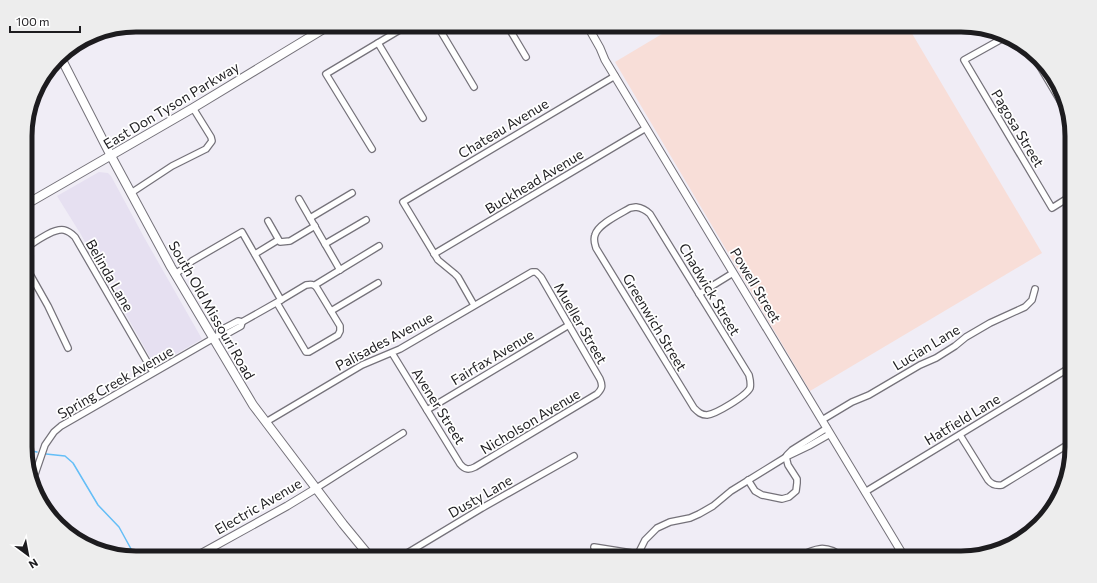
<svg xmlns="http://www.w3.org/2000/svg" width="1097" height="583" font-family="Commissioner,sans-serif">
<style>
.built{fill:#e6e0f1}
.education{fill:#f8ded8}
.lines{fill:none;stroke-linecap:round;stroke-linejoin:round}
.stream{stroke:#64bef7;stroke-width:1.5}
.minor-casing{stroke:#75727a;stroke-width:8}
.tertiary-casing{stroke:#75727a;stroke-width:9}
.secondary-casing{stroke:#75727a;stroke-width:10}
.primary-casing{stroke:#75727a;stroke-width:10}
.minor{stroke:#fff;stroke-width:5.5}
.tertiary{stroke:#fff;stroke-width:7}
.secondary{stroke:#fff;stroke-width:8}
.primary{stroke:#fff;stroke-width:8}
.labels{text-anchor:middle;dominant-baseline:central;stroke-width:3.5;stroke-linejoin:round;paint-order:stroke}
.street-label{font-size:14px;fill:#1d1c1f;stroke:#fff}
.rim{fill:none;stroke:#1d1c1f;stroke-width:5}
</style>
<rect width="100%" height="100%" fill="#f0edf6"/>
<!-- built -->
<path class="built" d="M99 172 108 173 111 176 145 239 202 339 155 366 80 233 57 196Z"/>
<!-- education -->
<path class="education" d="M677 25H907L1042 253 810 391 615 62Z"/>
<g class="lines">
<!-- stream -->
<g class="stream">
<path d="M26 450 37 452"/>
<path d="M46 454 65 456 73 463 98 505 119 527 136 558"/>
</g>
<defs>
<g id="minor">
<path d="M437 25 474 87"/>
<path d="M507 25 526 57"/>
<path d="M1007 36 964 60 1052 208 1071 196"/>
<path d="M378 43 423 118"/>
<path d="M1035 58 1068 114"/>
<path d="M372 149 326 74 408 25"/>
<path d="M131 193 172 166 206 149 212 141 211 137 193 108"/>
<path d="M299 199 340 270"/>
<path d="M636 207C642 208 646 210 650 214L749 375C750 379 751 384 750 388 746 396 716 414 707 415 701 415 698 412 694 408L596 248C595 244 593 240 595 235 598 224 620 214 630 208Z"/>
<path d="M310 218 352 193"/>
<path d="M268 221 280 242 290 241 315 226"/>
<path d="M325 244 366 220"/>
<path d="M26 248C35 242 53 228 64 230 69 231 72 234 75 237L153 372"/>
<path d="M255 254 278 240"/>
<path d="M434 254 646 128"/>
<path d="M26 267 48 306 68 348"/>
<path d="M175 274 184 268 192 261 242 232 281 300 242 322"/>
<path d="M315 285 379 246"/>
<path d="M699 294 733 273"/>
<path d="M277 303 306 352H309L338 335 340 331V326L317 288C314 284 311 284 306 285L281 300"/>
<path d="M474 305 458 277 455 274 438 260 403 202 615 76"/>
<path d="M331 311 378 283"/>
<path d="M427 410 569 325"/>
<path d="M822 420 852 402 869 395 920 365 936 358 955 346 966 337 990 323 1025 307 1032 300 1035 289"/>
<path d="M266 422 362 365 400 349 532 272H536L541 277 600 379C603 386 602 389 597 394L475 467C469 470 465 470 460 464L392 353"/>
<path d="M960 435 988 480C992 485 996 486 1002 485L1072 442"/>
<path d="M787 455 792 450 827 428"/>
<path d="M33 480 45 445 54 432 61 426 219 335 223 336 241 326 242 322 238 321 219 331V335"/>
<path d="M748 480 755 491 762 495 782 499 789 497 796 491 797 483V479L788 465 786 457"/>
<path d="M315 489 403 433"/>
<path d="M865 492 1066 370 1072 368"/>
<path d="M594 547 638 554"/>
<path d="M399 558 482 508 574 456"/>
<path d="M638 558V554L645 540 657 528 670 522 690 518 699 514 713 506 731 491 786 457 809 446 830 434"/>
<path d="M796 558C815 548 826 543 844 558"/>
</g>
<g id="tertiary">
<path d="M587 25 600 48 605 60 646 128 905 558"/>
<path d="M193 558 287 506 315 489"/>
</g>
<path id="secondary" d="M25 205 193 108 330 25"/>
<path id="primary" d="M60 56 111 156 171 267 253 405 343 524 371 558"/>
</defs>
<!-- minor casing -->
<use href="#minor" class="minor-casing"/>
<!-- tertiary casing -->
<use href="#tertiary" class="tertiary-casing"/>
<!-- secondary casing -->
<use href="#secondary" class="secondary-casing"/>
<!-- primary casing -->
<use href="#primary" class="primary-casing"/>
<!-- minor -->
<use href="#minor" class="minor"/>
<!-- tertiary -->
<use href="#tertiary" class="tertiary"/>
<!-- secondary -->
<use href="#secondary" class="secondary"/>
<!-- primary -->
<use href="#primary" class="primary"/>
</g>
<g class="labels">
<!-- street labels -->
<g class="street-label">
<text transform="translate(171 105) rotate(-31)">East Don Tyson Parkway</text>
<text transform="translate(503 128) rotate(-31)">Chateau Avenue</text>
<text transform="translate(1018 128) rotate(59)">Pagosa Street</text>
<text transform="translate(534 181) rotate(-31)">Buckhead Avenue</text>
<text transform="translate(110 275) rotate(60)">Belinda Lane</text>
<text transform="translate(756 285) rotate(59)">Powell Street</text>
<text transform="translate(710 289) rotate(59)">Chadwick Street</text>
<text transform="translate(212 310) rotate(60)">South Old Missouri Road</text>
<text transform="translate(655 322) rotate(59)">Greenwich Street</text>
<text transform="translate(581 323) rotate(60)">Mueller Street</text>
<text transform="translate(384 341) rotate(-28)">Palisades Avenue</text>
<text transform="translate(926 347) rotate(-31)">Lucian Lane</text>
<text transform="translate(492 357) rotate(-31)">Fairfax Avenue</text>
<text transform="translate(115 382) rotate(-30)">Spring Creek Avenue</text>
<text transform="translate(439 406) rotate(58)">Avener Street</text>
<text transform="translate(962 419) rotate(-31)">Hatfield Lane</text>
<text transform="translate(530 421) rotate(-31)">Nicholson Avenue</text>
<text transform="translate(480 496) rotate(-30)">Dusty Lane</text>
<text transform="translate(258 506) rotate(-30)">Electric Avenue</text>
</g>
</g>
<!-- crop -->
<path d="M0 0H1097V583H0ZM136 32H961A104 104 0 0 1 1065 136V447A104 104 0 0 1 961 551H136A104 104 0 0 1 32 447V136A104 104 0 0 1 136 32Z" fill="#ededed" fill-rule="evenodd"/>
<path class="rim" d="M136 32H961A104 104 0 0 1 1065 136V447A104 104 0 0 1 961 551H136A104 104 0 0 1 32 447V136A104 104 0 0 1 136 32Z"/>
<!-- north arrow -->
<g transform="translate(28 555) rotate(148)" stroke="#ffffff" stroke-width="3" paint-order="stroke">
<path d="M0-3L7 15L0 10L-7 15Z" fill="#1d1c1f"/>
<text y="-6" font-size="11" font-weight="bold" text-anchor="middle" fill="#1d1c1f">N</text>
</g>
<!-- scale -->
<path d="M10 26v6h70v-6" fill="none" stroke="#1d1c1f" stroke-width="2"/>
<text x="16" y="26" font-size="12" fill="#1d1c1f" stroke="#ffffff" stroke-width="3" paint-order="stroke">100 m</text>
</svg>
